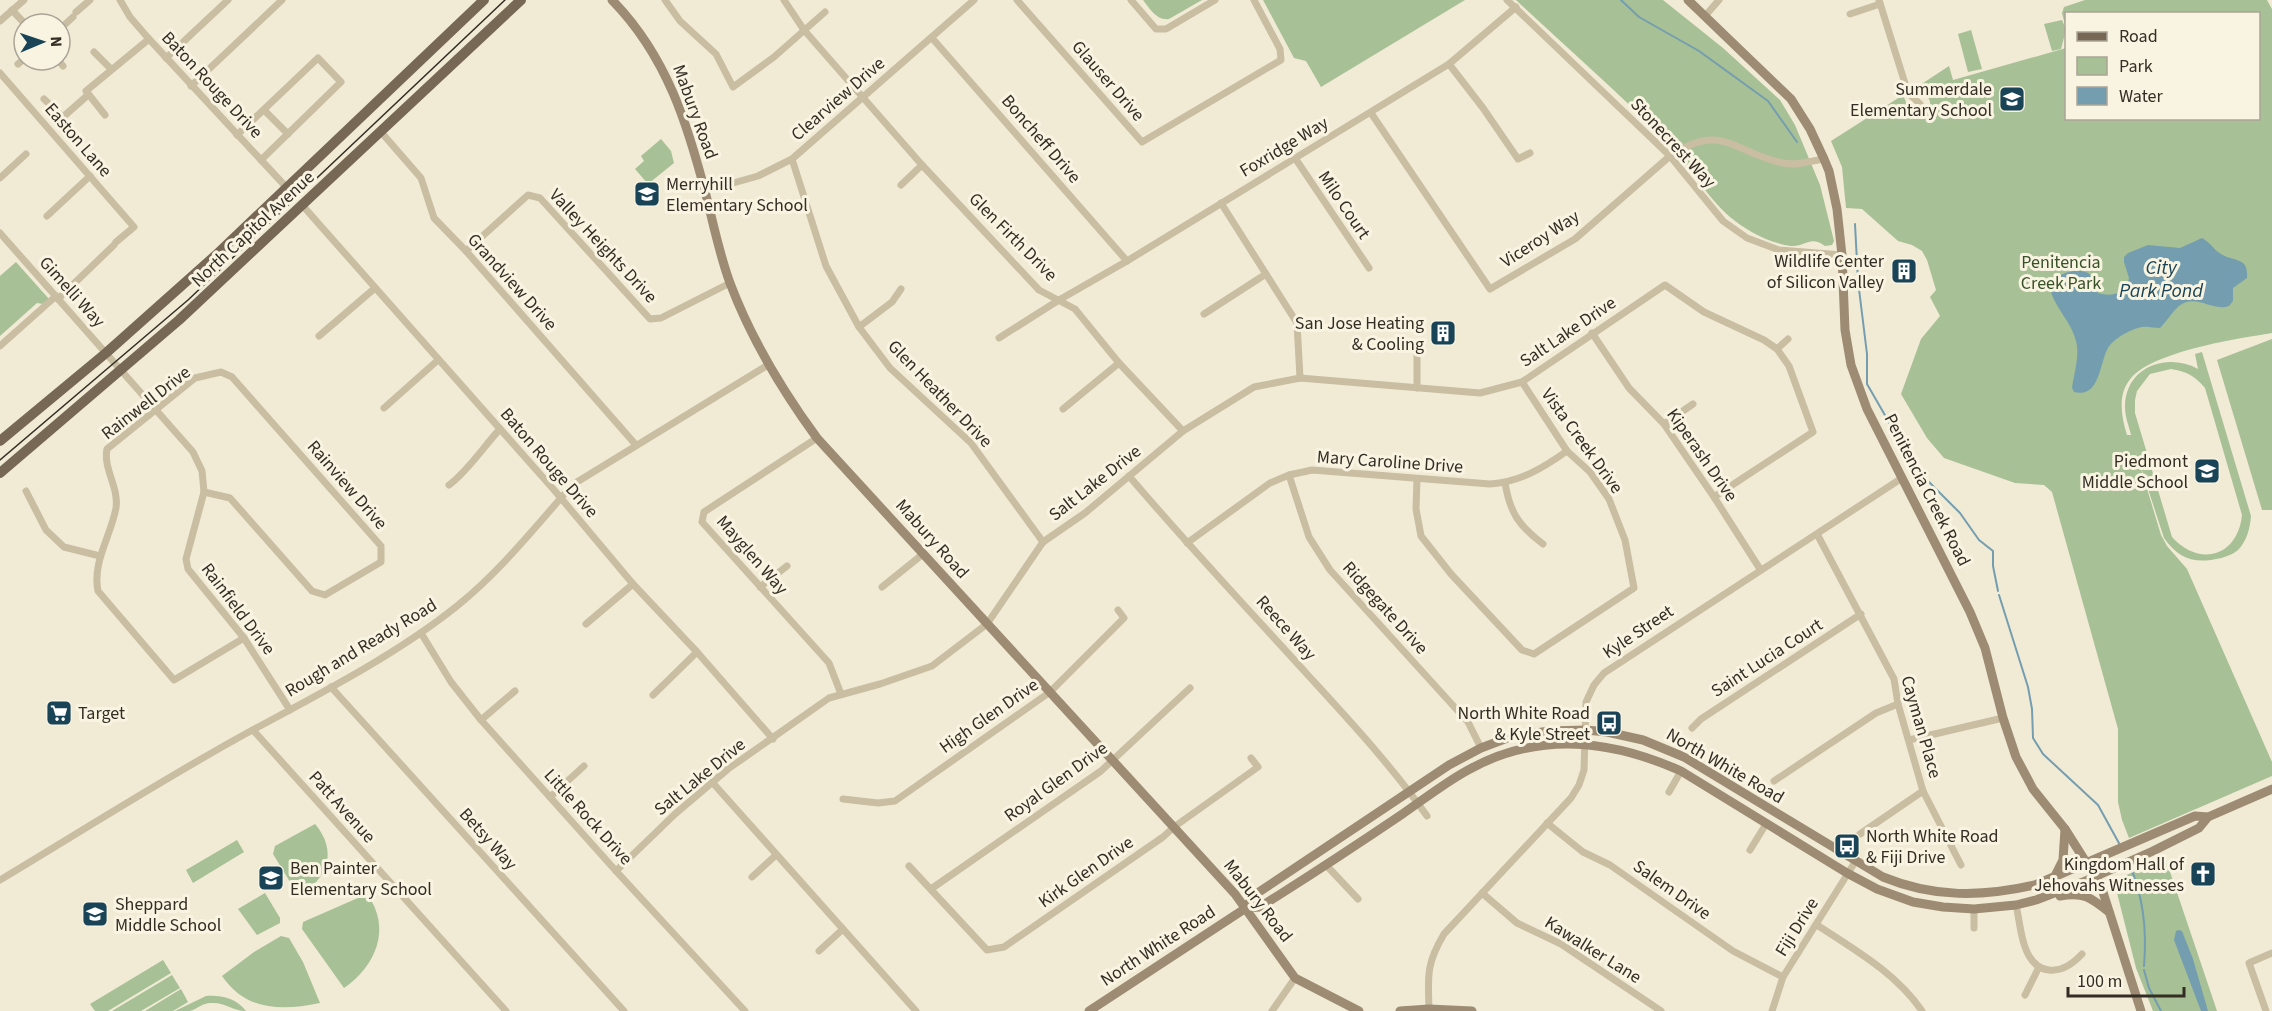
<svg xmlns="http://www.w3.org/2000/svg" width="2272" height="1011" font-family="'Source Sans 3',sans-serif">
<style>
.green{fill:#a7c096;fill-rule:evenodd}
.water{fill:#749eaf}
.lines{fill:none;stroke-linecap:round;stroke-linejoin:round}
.stream{stroke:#749eaf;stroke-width:2}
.street{stroke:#c9bda2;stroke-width:7}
.secondary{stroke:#9d8c73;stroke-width:9}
.primary{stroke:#766855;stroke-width:10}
.tram{stroke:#332d24;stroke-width:1.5}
.labels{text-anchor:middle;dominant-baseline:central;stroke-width:6;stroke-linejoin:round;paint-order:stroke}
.street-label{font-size:18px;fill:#332d24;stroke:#f9f4e2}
.poi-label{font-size:18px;fill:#332d24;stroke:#f9f4e2;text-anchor:end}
.park-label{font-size:18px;fill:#385228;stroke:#f9f4e2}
.water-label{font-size:20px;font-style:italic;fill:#194356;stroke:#f9f4e2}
</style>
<rect width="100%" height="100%" fill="#f1ebd6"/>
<!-- green -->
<g class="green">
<path d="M1143 0H1202L1169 19C1157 21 1150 9 1143 0Z"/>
<path d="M1263 0H1465L1321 87 1306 61 1294 58Z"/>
<path d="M1516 0H1663L1723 48 1780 100 1795 125 1820 185 1834 241 1832 245 1825 246C1810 235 1806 247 1791 246 1769 243 1747 231 1730 217 1707 197 1688 164 1666 141 1618 92 1566 47 1516 0Z"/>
<path d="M2085 0H2267L2272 9V333C2241 338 2211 343 2181 352 2135 367 2110 381 2127 435H2131C2129 426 2125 417 2125 407 2125 367 2167 352 2198 369L2195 354 2202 352 2251 516C2250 528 2247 541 2238 550 2232 555 2223 558 2216 559 2193 564 2177 557 2164 538L2135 449 2161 535 2167 546 2187 569 2272 762V776L2129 838 2122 820 2118 802V729L2052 492 2044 485 2015 483 1944 458 1927 438 1901 394 1921 339 1940 316 1930 297 1936 290 1927 260 1922 251 1912 245 1898 241 1862 209 1846 208 1842 167 1831 141 1903 95 1911 114C1919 118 1926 116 1930 108 1932 95 1923 94 1914 89L1949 66 1953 80 2066 48V118H2258V14H2066V31V30L2061 49 2052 51 2044 24 2062 20 2066 29 2062 13 2064 7ZM2171 369C2186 371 2195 376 2205 388L2242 515C2238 556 2200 568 2172 537L2135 413V400L2137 391 2150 374Z"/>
<path d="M1971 30 1982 69 1968 72 1958 34Z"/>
<path d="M661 139 671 151 674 163 648 184 635 169 644 161 641 156Z"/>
<path d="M16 262 49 299 43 304 37 303 0 336V276Z"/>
<path d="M2272 339V510H2262L2217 360Z"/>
<path d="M315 824C338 851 328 880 298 895L273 854 275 846Z"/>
<path d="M237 840 244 852 193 883 186 870Z"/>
<path d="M2165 857 2217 1011H2153L2136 968 2114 881Z"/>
<path d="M265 893 280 918V923L257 935 238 909Z"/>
<path d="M367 894C392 928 376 966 344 988L302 929 303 922Z"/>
<path d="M281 936 289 938 303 962 320 1003C281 1011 246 1011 222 976L254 952Z"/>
<path d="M163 960 171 973 108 1011H95L90 1004Z"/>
<path d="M172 975 180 988 141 1011H112Z"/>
<path d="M181 989 188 1002 173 1011H145Z"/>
<path d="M206 996C221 995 236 998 246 1011 233 1011 226 1003 213 1003 203 1002 199 1008 190 1011 186 1011 180 1011 175 1011Z"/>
</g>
<!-- water -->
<g class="water">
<path d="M2202 238C2210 242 2214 250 2221 254 2233 262 2249 256 2247 278L2233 288V301L2229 306C2212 312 2196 293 2179 306 2172 312 2167 321 2160 328 2154 328 2148 326 2142 327 2131 329 2117 337 2110 345 2099 358 2102 399 2074 392L2072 388C2074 373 2080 356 2076 341 2071 322 2058 311 2052 295 2045 277 2074 266 2088 273 2094 276 2093 288 2098 293 2109 296 2117 295 2126 289L2129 278 2124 262V257L2128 253 2148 245 2180 248Z"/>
<path d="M2179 930 2182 931 2193 959 2208 1011H2201L2174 940 2176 931Z"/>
</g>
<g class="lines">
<!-- stream -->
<g class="stream">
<path d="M1621 0 1639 17 1699 51 1768 101 1797 142"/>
<path d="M1855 224 1858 281 1867 354V384L1916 469 1960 513 1979 540 1993 551V566L1998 591"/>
<path d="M1999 595 2028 687 2032 709 2033 738 2043 754 2098 805 2120 845"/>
<path d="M2129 864C2144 897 2147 931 2144 966"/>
<path d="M2144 970 2149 988 2161 1011"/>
</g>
<!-- street -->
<g class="street">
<path d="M120 0 130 17 149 39 287 188"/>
<path d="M665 0 680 21 716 54 733 87 774 57 825 12"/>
<path d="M784 0 804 30 922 165 1039 290 1075 309 1119 363 1183 431"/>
<path d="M1017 0 1142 142 1281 60 1280 49 1254 0"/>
<path d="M1131 0 1156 29H1166L1215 0"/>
<path d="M1507 0 1670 156 1723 221 1747 238 1779 250 1842 255"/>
<path d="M1879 0 1908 93 1920 104"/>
<path d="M12 10 25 24"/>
<path d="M76 12 90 0"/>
<path d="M1850 14 1880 4"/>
<path d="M1705 16 1719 0"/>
<path d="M0 21 24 0"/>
<path d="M60 29 73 17"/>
<path d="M932 38 1127 261"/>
<path d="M94 52 111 69"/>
<path d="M166 58 228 0"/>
<path d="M58 60 63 66"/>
<path d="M18 64 24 59"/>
<path d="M1449 64 1483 108 1518 159 1530 153"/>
<path d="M0 73 134 227 116 242"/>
<path d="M191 86 282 0"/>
<path d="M44 99 63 117 88 95"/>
<path d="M264 110 288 134"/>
<path d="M1371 113 1490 289 1575 239 1670 156C1723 121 1733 153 1783 163 1797 166 1810 161 1824 159"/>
<path d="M105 115 86 91 149 39"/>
<path d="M381 132 421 178 434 218 466 251 636 445"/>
<path d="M237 135 318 58 341 82 261 160"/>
<path d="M1295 158 1369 268"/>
<path d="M792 159 826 266 859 327 890 368 971 443 1043 542"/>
<path d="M0 178 26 154"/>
<path d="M901 185 922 165"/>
<path d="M705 191 758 176 792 159 974 0"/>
<path d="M1221 203 1297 323 1300 378"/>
<path d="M303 206 555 491 633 584 697 652 773 739"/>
<path d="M47 216 90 176"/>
<path d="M0 233 193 452 202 471 204 492 186 559 188 569 244 638 290 710"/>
<path d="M466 251 528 195 540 198 650 319 661 318 730 283"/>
<path d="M58 299 114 245"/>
<path d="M1204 314 1266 274"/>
<path d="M859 327 892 302 901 289"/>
<path d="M1592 333 1629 388 1664 424 1714 497 1760 569"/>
<path d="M319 336 375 288"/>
<path d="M999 338 1059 300 1127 261 1449 64 1516 7"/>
<path d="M0 346 56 296"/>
<path d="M1777 349 1788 339"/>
<path d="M1417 388V350"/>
<path d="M384 408 438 360"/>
<path d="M1063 409 1119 363"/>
<path d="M1664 424 1693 404"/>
<path d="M817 438 704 512 702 522 829 663 841 694"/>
<path d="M1289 475 1309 537 1330 570 1468 722 1481 748"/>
<path d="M1129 476C1186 543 1247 608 1306 673 1348 719 1391 765 1427 816"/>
<path d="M1417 479 1416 509 1421 536 1451 574 1522 650 1534 654 1634 588 1625 540 1609 499 1590 472 1567 451 1522 382"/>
<path d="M1505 483C1510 513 1519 526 1543 544"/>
<path d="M449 485C468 471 484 446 500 429"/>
<path d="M26 491 46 530 64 547 100 556"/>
<path d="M204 492 230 498 312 591 325 595 381 562V546L232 377 221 372 195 378 107 449C103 469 119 487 116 508 111 536 92 562 98 591L174 680 244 638"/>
<path d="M1817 534 1894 679 1898 704 1923 791 1961 865"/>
<path d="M1187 543 1270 483 1289 475 1312 470 1490 484C1520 482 1543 468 1567 451"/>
<path d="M760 587 787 566"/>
<path d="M882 587 923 554"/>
<path d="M586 624 633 584"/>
<path d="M421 633 451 682 481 720 616 871 745 1011"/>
<path d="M331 687 624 1011"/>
<path d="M653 695 697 652"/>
<path d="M481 720 515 691"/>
<path d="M1692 728 1701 719 1861 614"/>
<path d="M253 730 506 1011"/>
<path d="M1909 740 2003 718"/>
<path d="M1774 781 1876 713 1898 704"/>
<path d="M712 782 916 1011"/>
<path d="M1669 792 1681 771"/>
<path d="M550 797 584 766"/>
<path d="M843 799 878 803 895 801 1050 692 1124 618 1118 610"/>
<path d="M1547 823 1583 852 1610 865 1733 951 1783 977"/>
<path d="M1860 834 1923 791"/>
<path d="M1750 850 1766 824"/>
<path d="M1326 865 1358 899"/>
<path d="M909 866 987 950 1004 947 1163 837 1174 827 1258 767 1251 758"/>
<path d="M616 871 675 814 728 769 829 698 880 684 932 666 987 624 1043 542 1085 513 1183 431 1254 387 1300 378 1480 393 1522 382 1665 285 1704 312 1764 340 1777 349 1789 366 1813 432 1714 497"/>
<path d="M752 877 776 855"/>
<path d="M0 880C82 831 163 779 247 733 316 696 396 655 457 606 499 572 532 531 567 491L577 482 768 365"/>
<path d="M931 889 1101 771 1190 688"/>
<path d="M1482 893 1517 923 1561 944 1661 1011"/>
<path d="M2016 905C2019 918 2020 931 2024 944 2034 977 2061 977 2082 954"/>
<path d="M1974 909V928"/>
<path d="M1817 925C1855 950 1896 973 1922 1011"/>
<path d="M819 951 843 929"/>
<path d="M2025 995 2039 967"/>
<path d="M1429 1009C1428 976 1426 964 1444 934L1571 798 1579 785 1584 770 1586 702 1594 685 1604 673 1902 478"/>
<path d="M1272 1011 1295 978"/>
<path d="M1772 1011 1783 977 1855 862"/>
<path d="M2266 1011 2249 963 2272 953"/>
</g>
<!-- secondary -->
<g class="secondary">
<path d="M612 0C667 56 688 125 707 199 714 227 720 256 730 283 751 339 782 390 817 438L1235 894 1295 978 1359 1011"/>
<path d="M1688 0 1791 99 1810 129 1824 159 1829 171 1837 209 1842 255 1845 330 1851 365 1867 409 1970 612 1985 648 2003 718 2016 757 2033 789 2065 829 2101 886 2141 1011"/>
<path d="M2054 878 2063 860 2065 829"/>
<path d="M2060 896C2084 892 2090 897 2109 912"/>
<path d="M1246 908 1260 907 1279 895C1320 869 1361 842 1401 815 1423 800 1447 781 1470 769 1539 731 1612 740 1681 771L1847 873 1877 889 1913 902 1943 907 1974 909 2016 905 2036 900 2083 882 2153 851 2199 828 2208 817"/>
<path d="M1089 1011 1246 908 1253 896 1449 765 1481 748 1510 737 1549 731 1586 730 1607 732 1643 740 1684 757 1883 877C1934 898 1982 897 2035 885L2195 816 2208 817 2272 789"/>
<path d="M1400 1011 1429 1009 1472 1011"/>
</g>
<!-- primary -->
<g class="primary">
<path d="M0 441 106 353 216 255 484 0"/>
<path d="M0 473 179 320 521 0"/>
</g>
<!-- tram -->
<path class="tram" d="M0 460 188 300 505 0"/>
</g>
<!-- icons -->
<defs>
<symbol id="school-square" viewBox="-11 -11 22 22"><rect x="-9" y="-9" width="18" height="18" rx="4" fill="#194356" stroke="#f9f4e2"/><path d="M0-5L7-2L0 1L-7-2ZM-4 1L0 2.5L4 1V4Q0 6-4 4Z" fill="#fff"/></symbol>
<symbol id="building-square" viewBox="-11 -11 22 22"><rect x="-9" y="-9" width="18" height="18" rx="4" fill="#194356" stroke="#f9f4e2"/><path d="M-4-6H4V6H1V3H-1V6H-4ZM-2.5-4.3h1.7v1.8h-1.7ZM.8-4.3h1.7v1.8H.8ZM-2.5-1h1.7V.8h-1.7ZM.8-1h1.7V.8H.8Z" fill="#fff"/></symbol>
<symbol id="supermarket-square" viewBox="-11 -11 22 22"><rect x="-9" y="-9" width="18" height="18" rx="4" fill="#194356" stroke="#f9f4e2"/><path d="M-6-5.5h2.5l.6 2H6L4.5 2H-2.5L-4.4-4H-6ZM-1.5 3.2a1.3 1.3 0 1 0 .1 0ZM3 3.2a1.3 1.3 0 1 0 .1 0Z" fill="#fff"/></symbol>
<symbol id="bus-square" viewBox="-11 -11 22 22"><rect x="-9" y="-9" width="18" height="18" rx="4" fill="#194356" stroke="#f9f4e2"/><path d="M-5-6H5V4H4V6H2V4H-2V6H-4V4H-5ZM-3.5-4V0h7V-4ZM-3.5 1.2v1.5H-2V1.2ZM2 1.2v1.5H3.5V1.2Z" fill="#fff"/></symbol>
<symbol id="church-square" viewBox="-11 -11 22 22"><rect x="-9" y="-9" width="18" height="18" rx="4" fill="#194356" stroke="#f9f4e2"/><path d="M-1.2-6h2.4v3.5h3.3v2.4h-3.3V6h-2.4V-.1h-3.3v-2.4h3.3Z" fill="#fff"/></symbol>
</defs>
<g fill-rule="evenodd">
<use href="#school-square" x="1997" y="84" width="30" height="30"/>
<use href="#school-square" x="632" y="179" width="30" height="30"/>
<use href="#building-square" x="1889" y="256" width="30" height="30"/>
<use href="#building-square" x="1428" y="318" width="30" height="30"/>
<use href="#school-square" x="2192" y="456" width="30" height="30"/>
<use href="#supermarket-square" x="44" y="698" width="30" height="30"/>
<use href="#bus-square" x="1594" y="708" width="30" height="30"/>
<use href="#bus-square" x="1832" y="831" width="30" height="30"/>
<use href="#church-square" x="2188" y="859" width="30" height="30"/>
<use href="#school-square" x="256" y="863" width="30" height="30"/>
<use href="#school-square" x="80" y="899" width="30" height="30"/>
</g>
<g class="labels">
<!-- street labels -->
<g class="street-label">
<text transform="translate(1108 81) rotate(49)">Glauser Drive</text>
<text transform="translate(212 85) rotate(47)">Baton Rouge Drive</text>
<text transform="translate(838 99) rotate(-41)">Clearview Drive</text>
<text transform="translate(695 112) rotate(70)">Mabury Road</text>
<text transform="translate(1041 139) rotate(49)">Boncheff Drive</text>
<text transform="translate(78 140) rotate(49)">Easton Lane</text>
<text transform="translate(1673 143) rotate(47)">Stonecrest Way</text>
<text transform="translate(1284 147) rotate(-31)">Foxridge Way</text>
<text transform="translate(1344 205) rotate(56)">Milo Court</text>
<text transform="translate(253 229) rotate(-43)">North Capitol Avenue</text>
<text transform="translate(1013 237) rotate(45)">Glen Firth Drive</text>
<text transform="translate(1540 239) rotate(-33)">Viceroy Way</text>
<text transform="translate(603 246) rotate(47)">Valley Heights Drive</text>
<text transform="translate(512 282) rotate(48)">Grandview Drive</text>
<text transform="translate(72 292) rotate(48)">Gimelli Way</text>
<text transform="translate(1568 332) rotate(-34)">Salt Lake Drive</text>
<text transform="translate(940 394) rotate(46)">Glen Heather Drive</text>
<text transform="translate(146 403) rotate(-38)">Rainwell Drive</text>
<text transform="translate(1582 441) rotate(54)">Vista Creek Drive</text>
<text transform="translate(1702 455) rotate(55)">Kiperash Drive</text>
<text transform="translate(1390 462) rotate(4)">Mary Caroline Drive</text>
<text transform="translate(549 463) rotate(49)">Baton Rouge Drive</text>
<text transform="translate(1095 483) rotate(-38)">Salt Lake Drive</text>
<text transform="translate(347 485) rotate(49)">Rainview Drive</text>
<text transform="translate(1927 490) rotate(63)">Penitencia Creek Road</text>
<text transform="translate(932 539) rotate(48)">Mabury Road</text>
<text transform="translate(752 555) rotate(49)">Mayglen Way</text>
<text transform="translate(1385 608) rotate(48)">Ridgegate Drive</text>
<text transform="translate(238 609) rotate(53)">Rainfield Drive</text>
<text transform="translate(1286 628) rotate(48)">Reece Way</text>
<text transform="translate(1638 632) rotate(-34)">Kyle Street</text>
<text transform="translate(361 648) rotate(-31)">Rough and Ready Road</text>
<text transform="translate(1767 658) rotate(-33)">Saint Lucia Court</text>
<text transform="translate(989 716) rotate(-35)">High Glen Drive</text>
<text transform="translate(1921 727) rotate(74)">Cayman Place</text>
<text transform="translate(1725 766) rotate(30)">North White Road</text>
<text transform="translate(700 777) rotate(-39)">Salt Lake Drive</text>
<text transform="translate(1056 782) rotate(-36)">Royal Glen Drive</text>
<text transform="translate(342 807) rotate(48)">Patt Avenue</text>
<text transform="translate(588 817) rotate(48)">Little Rock Drive</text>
<text transform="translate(488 839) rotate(48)">Betsy Way</text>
<text transform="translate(1086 872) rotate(-35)">Kirk Glen Drive</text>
<text transform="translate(1672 890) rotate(35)">Salem Drive</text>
<text transform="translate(1258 901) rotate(52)">Mabury Road</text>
<text transform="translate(1797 927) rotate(-58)">Fiji Drive</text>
<text transform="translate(1158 946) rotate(-33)">North White Road</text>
<text transform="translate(1593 950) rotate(32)">Kawalker Lane</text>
</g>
<!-- poi labels -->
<g class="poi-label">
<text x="1992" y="89">Summerdale<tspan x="1992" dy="21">Elementary School</tspan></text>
<text x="666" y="184" text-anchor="start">Merryhill<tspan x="666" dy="21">Elementary School</tspan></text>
<text x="1884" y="261">Wildlife Center<tspan x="1884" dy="21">of Silicon Valley</tspan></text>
<text x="1424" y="323">San Jose Heating<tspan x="1424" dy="21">&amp; Cooling</tspan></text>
<text x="2188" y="461">Piedmont<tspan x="2188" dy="21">Middle School</tspan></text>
<text x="78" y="713" text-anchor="start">Target</text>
<text x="1590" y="713">North White Road<tspan x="1590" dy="21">&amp; Kyle Street</tspan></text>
<text x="1866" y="836" text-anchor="start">North White Road<tspan x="1866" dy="21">&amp; Fiji Drive</tspan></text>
<text x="2184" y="864">Kingdom Hall of<tspan x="2184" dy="21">Jehovahs Witnesses</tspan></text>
<text x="290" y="868" text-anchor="start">Ben Painter<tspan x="290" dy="21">Elementary School</tspan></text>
<text x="115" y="904" text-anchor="start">Sheppard<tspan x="115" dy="21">Middle School</tspan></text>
</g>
<!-- park labels -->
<g class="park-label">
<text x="2061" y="262">Penitencia<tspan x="2061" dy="21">Creek Park</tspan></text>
</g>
<!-- water labels -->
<g class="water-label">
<text x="2161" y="268">City<tspan x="2161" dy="23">Park Pond</tspan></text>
</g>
</g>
<!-- legend -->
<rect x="2065" y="12" width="195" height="108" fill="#f9f4e2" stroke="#aaa496" stroke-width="1.5"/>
<rect x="2077" y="32" width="30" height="9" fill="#766855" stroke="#aaa496" stroke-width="1.5"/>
<text x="2119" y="42" font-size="18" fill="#332d24">Road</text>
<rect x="2077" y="57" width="30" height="18" fill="#a7c096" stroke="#aaa496" stroke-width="1.5"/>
<text x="2119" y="72" font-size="18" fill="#332d24">Park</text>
<rect x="2077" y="87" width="30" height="18" fill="#749eaf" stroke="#aaa496" stroke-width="1.5"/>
<text x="2119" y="102" font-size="18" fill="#332d24">Water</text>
<!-- north arrow -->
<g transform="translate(42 42) rotate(88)"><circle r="28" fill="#f9f4e2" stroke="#aaa496" stroke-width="1.5"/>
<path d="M0-4.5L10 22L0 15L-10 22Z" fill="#194356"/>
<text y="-9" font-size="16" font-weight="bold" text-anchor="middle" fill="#332d24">N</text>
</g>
<!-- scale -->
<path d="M2068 987v9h116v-9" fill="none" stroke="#332d24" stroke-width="3"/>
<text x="2077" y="987" font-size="18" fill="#332d24" stroke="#f9f4e2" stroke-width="4.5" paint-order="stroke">100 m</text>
</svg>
